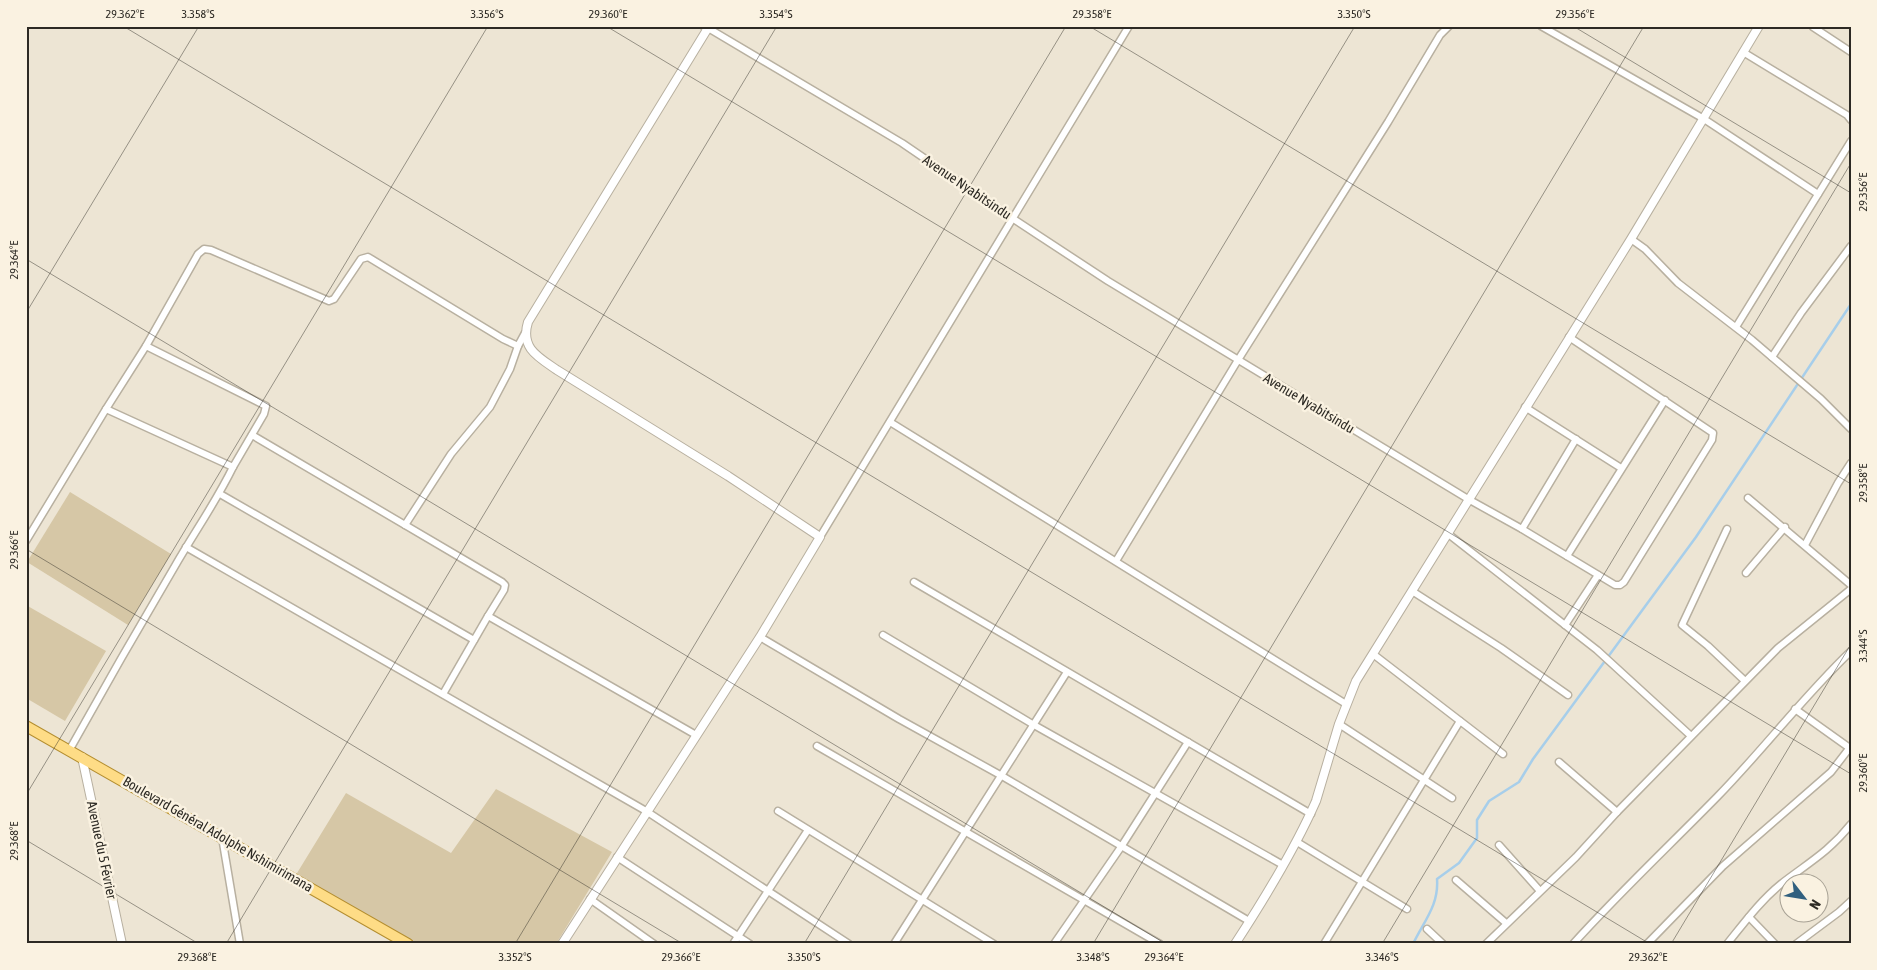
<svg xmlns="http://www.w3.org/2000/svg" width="1877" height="970" font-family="'Asap Condensed',sans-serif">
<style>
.green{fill:#d6c7a6}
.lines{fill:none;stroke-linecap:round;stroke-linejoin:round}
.stream{stroke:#a7ceea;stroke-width:2.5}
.minor-casing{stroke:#b8b0a0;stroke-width:9}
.tertiary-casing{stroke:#b8b0a0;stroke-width:10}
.primary-casing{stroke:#b48e30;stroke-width:12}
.minor{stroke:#fff;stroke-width:6}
.tertiary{stroke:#fff;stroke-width:8}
.primary{stroke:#fedc86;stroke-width:10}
.ticks{fill:none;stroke:#2d2a24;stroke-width:1;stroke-opacity:0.45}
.labels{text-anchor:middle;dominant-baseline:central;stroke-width:5;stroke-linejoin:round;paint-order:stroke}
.street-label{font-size:14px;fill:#2d2a24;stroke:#faf2e1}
.neatline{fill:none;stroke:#2d2a24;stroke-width:2}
.ticks-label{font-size:12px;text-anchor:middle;fill:#2d2a24}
</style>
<rect width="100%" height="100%" fill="#ede5d4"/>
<!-- green -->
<g class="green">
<path d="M70 492 171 554 128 625 27 562Z"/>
<path d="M26 605 106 651 65 721 26 698Z"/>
<path d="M496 789 612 852 556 944H412L294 878 346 793 451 853Z"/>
</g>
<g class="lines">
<!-- stream -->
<path class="stream" d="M1413 944C1424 921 1439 905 1437 879L1459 863 1477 838V820L1489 801 1519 782 1533 759 1696 537 1851 304"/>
<defs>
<g id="minor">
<path d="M1541 26 1704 119 1818 194"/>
<path d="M1813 27 1851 52"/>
<path d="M708 28 902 143 1012 218 1108 281 1468 499 1522 529 1615 585H1620L1624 582 1712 440 1713 433 1569 337"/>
<path d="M1743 52 1847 115 1851 120"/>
<path d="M1631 239 1645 249 1678 283 1752 340 1821 399 1851 429"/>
<path d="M1736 327 1851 141"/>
<path d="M146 346 266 406 264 414 233 467"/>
<path d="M1772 357 1801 313 1851 246"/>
<path d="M1525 407 1621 468"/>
<path d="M890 422 1346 704"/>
<path d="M252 435 502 582 505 585 504 590 488 616 696 735"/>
<path d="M220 494 474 640"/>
<path d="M1748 498 1851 585"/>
<path d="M405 525 451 454 490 407 510 369 518 346"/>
<path d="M1522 529 1576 439"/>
<path d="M1727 529 1682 625 1708 646 1745 681"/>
<path d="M1447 533 1597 650 1691 736"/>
<path d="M820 537 1129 26"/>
<path d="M26 541 106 409 146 346 198 254 204 249 211 250 329 301 334 299 361 259 368 257 503 339 518 346 525 333"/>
<path d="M1805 545 1838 483 1851 463"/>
<path d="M186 547 646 811 849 944"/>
<path d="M1567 556 1665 400"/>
<path d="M1116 561 1238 360 1388 122 1440 35 1449 26"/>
<path d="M1746 573 1785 527"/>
<path d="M914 582 1311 814"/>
<path d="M1412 591 1501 648 1568 695"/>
<path d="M1565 625 1598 575"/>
<path d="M883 635 1034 725 1283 865"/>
<path d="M760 637 899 719 1002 776 1249 921"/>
<path d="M1373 654 1503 754"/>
<path d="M443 694 488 616"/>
<path d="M1795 709 1851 749"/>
<path d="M1339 724 1452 798"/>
<path d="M817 746 1160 944"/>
<path d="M70 749C104 688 139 627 175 566 194 533 216 502 233 467L106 409"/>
<path d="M1559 762 1617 812"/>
<path d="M778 811 994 944"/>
<path d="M222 837 240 944"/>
<path d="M1297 842 1407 909"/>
<path d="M1499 845 1540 891"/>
<path d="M617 857 750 944"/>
<path d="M1456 880 1506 923"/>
<path d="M590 899 654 944"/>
<path d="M1749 917 1775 944"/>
<path d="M1427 929 1443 944"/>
<path d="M733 944 808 830"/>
<path d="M894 944 1067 672"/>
<path d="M1054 944 1121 847 1188 742"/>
<path d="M1324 944 1460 721"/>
<path d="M1486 944 1576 857 1617 812 1778 648 1851 589"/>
<path d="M1573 944C1619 893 1669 846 1717 797 1763 750 1803 697 1851 651"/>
<path d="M1647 944 1723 866 1831 772 1851 746"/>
<path d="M1727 944C1744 923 1760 901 1781 884 1808 863 1829 852 1851 824"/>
<path d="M1796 944 1839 912 1851 901"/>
</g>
<g id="tertiary">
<path d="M82 757 122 944"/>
<path d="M562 944 760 637 820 537 728 476 557 370C538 357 520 348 528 322L708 28 704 26"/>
<path d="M1235 944C1265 898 1294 851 1316 801L1339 724 1356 681 1631 239 1759 26"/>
</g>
<path id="primary" d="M26 726 408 944"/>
</defs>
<!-- minor casing -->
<use href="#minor" class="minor-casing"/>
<!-- tertiary casing -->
<use href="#tertiary" class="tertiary-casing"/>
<!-- primary casing -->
<use href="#primary" class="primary-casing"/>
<!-- minor -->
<use href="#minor" class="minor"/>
<!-- tertiary -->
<use href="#tertiary" class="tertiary"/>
<!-- primary -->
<use href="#primary" class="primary"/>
</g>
<!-- ticks -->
<path class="ticks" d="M123 26 1650 944M606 26 1851 774M1089 26 1851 484M1573 26 1851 193M26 259 1166 944M26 313 199 26M26 549 683 944M26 795 488 26M26 840 199 944M226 944 777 26M515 944 1066 26M804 944 1355 26M1093 944 1644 26M1382 944 1851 163M1671 944 1851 644"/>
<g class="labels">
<!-- street labels -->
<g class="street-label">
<text transform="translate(967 187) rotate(34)">Avenue Nyabitsindu</text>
<text transform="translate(1309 403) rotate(31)">Avenue Nyabitsindu</text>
<text transform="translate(218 834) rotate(30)">Boulevard Général Adolphe Nshimirimana</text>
<text transform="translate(102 850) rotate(78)">Avenue du 5 Février</text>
</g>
</g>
<!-- border -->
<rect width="1877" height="970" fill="none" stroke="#faf2e1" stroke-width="55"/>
<!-- north arrow -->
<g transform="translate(1804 898) rotate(121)"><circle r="24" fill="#faf2e1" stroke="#a8a295"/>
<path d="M0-4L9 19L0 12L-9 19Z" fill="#31607f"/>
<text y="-8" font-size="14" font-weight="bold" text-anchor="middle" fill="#2d2a24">N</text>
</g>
<rect x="28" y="28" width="1822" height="914" class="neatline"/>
<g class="ticks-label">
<text x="125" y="18">29.362°E</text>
<text x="198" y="18">3.358°S</text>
<text x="487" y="18">3.356°S</text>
<text x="608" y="18">29.360°E</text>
<text x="776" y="18">3.354°S</text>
<text x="1092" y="18">29.358°E</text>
<text x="1354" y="18">3.350°S</text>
<text x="1575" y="18">29.356°E</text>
<text transform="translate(1863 192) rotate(-90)" y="4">29.356°E</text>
<text transform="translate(14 260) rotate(-90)" y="4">29.364°E</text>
<text transform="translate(1863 483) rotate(-90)" y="4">29.358°E</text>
<text transform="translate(14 550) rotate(-90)" y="4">29.366°E</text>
<text transform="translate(1863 646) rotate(-90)" y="4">3.344°S</text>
<text transform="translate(1863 773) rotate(-90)" y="4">29.360°E</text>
<text transform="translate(14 841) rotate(-90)" y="4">29.368°E</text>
<text x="197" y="961">29.368°E</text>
<text x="515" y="961">3.352°S</text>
<text x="681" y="961">29.366°E</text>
<text x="804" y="961">3.350°S</text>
<text x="1093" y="961">3.348°S</text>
<text x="1164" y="961">29.364°E</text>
<text x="1382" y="961">3.346°S</text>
<text x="1648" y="961">29.362°E</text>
</g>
</svg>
